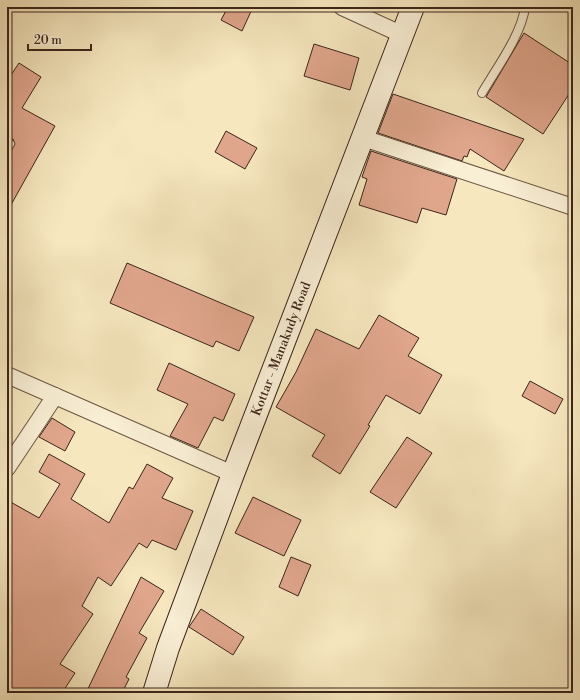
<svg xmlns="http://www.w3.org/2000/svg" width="580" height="700" font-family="'Libre Bodoni',serif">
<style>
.building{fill:#e0a68c;stroke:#3c251a}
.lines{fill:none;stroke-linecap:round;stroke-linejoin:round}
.service-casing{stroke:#6a5643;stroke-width:10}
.minor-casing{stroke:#6a5643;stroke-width:18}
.secondary-casing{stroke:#3c251a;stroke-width:24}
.service{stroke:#f9efd5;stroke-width:8}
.minor{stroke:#f9efd5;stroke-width:16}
.secondary{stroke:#f9efd5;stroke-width:22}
.labels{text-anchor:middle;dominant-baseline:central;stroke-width:3;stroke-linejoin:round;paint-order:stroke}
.street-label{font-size:13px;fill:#3c251a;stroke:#f9efd5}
</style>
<rect width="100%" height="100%" fill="#f6e7be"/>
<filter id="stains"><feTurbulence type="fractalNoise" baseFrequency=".005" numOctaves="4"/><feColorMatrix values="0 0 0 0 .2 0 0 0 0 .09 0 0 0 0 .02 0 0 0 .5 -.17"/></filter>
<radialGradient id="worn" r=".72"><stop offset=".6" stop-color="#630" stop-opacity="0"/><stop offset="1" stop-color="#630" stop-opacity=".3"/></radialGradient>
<!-- building -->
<g class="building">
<path d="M228 7H253L242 31 221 20Z"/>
<path d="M524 33 573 65V88L543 134 486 97Z"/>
<path d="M314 44 359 58 350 90 304 76Z"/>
<path d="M19 63 41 77 22 108 55 126 7 212V153L11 151 15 144 13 139 7 140V81Z"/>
<path d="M393 94 524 139 504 171 470 149 467 157 464 156 462 161 378 133Z"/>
<path d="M226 131 257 148 245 169 215 152Z"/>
<path d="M371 151 457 179 446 215 422 208 417 223 359 205 367 179 362 177Z"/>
<path d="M127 263 254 317 239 351 216 341 213 347 110 303Z"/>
<path d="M379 315 419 338 408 356 442 375 420 414 386 395 368 425 370 426 340 474 312 456 325 435 276 407 296 372 316 329 359 349Z"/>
<path d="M169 363 235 394 223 421 214 417 198 448 170 436 188 404 157 390Z"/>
<path d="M530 381 563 399 555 414 522 396Z"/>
<path d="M52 418 75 432 65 451 39 437Z"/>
<path d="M407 437 432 453 396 508 370 492Z"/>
<path d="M49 454 85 474 71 499 109 523 129 487 133 489 147 464 173 478 162 498 193 511 176 550 152 540 147 548 139 543 111 586 98 577 82 606 93 614 60 664 75 673 62 693H7V500L39 518 60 484 39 472Z"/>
<path d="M253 497 301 520 284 556 235 533Z"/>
<path d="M291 557 311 565 298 596 279 587Z"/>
<path d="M141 577 164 591 139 633 147 638 126 677 129 679 122 693H86Z"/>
<path d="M201 609 244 637 233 655 189 627Z"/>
</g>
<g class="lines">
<defs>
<g id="service">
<path d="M482 93C496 69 522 34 525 7"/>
<path d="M7 148 10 144"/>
</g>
<g id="minor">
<path d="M342 7 403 35"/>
<path d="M363 138 573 207"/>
<path d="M7 375 233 474"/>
<path d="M7 468 55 396"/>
</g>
<g id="secondary">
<path id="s1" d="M154 693 168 648 233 474 413 7"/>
</g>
</defs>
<!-- service casing -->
<use href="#service" class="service-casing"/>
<!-- minor casing -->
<use href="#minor" class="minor-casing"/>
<!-- secondary casing -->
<use href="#secondary" class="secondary-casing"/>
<!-- service -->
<use href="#service" class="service"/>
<!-- minor -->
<use href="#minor" class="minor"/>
<!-- secondary -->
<use href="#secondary" class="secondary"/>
</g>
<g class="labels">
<!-- street labels -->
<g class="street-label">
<text stroke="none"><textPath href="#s1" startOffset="367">Kottar - Manakudy Road</textPath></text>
</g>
</g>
<!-- margin -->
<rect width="580" height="700" fill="none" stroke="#f6e7be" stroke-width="24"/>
<rect x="8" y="8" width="564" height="684" fill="none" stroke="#3c251a" stroke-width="2"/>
<rect x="12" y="12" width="556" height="676" fill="none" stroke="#3c251a"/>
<!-- scale -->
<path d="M28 44v6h63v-6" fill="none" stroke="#3c251a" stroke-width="2"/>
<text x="34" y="44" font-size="12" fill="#3c251a" stroke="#f9efd5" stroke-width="3" paint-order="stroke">20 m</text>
<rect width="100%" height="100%" filter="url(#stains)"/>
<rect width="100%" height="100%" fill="url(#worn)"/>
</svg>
